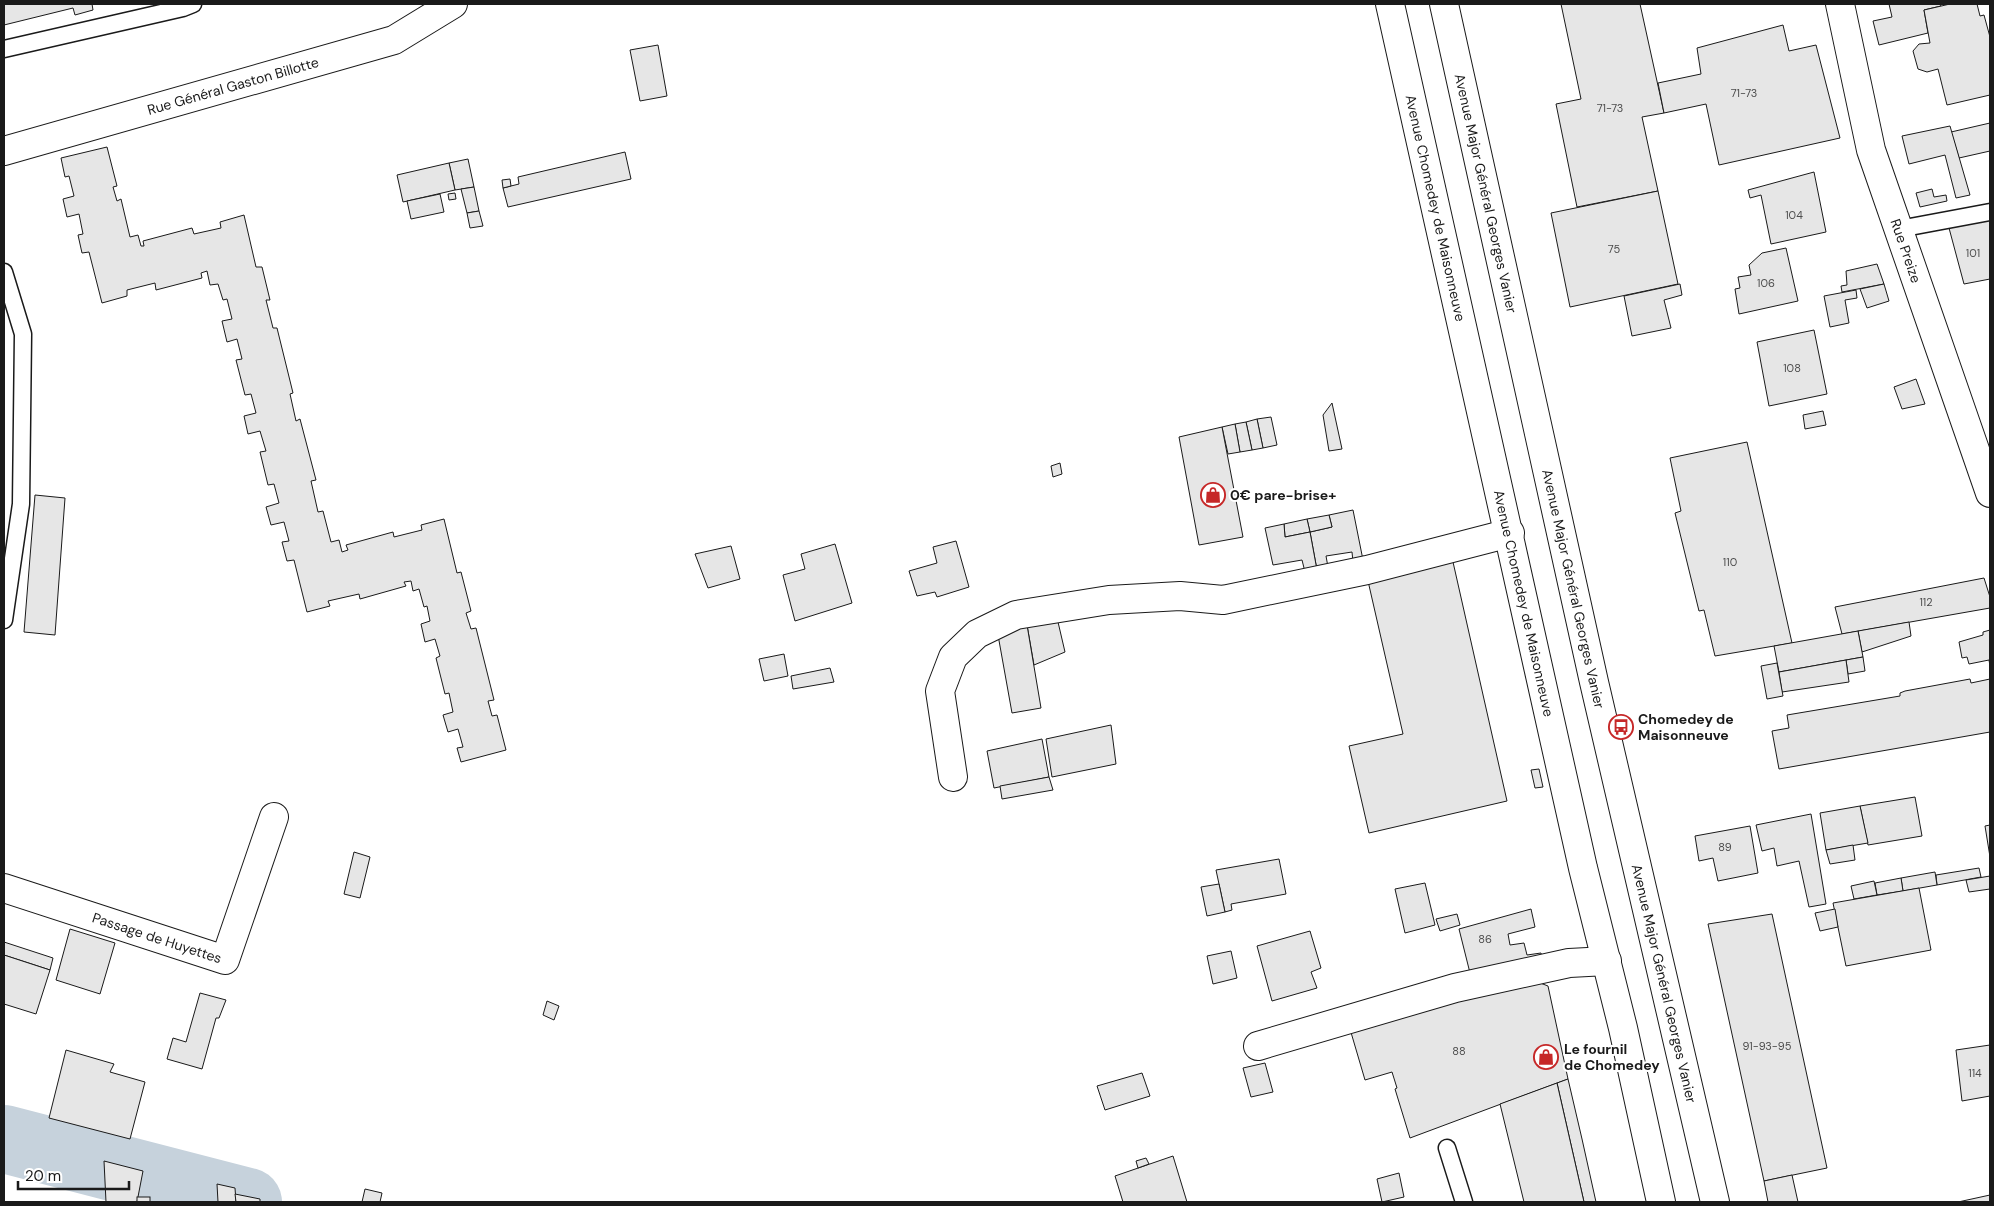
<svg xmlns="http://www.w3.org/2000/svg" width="1994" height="1206" font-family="'DM Sans',sans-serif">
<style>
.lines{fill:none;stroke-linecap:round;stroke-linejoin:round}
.river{stroke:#c6d2dc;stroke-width:68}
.building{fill:#e6e6e6;stroke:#1a1a1a}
.lane-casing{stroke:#1a1a1a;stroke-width:19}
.street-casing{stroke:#1a1a1a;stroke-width:30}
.secondary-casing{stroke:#1a1a1a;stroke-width:30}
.primary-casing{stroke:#1a1a1a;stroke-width:30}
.lane{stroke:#fff;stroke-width:16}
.street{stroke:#fff;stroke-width:28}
.secondary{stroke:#fff;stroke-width:28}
.primary{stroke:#fff;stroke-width:28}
.labels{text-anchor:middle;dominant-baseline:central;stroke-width:4;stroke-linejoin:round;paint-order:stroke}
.number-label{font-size:11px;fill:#4d4d4d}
.street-label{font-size:14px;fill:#1a1a1a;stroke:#fff}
.poi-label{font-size:14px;font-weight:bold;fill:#1a1a1a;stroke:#fff;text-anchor:start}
</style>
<rect width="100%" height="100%" fill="#fff"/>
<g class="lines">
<!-- river -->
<path class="river" d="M4 1139 248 1202"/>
</g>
<!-- building -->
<g class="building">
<path d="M4 4H92L93 10 75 15 73 8 4 25Z"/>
<path d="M1561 4H1640L1664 113 1642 117 1658 191 1577 207 1556 104 1581 99Z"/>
<path d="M1889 4H1940L1941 6 1924 10 1928 33 1879 45 1873 21 1892 17Z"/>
<path d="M1950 4H1977L1980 16 1984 15 1990 37V95L1947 105 1938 69 1927 72 1918 69 1913 51 1919 44 1930 43 1924 10Z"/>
<path d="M1783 25 1789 51 1816 45 1840 138 1719 165 1706 104 1664 113 1658 83 1701 74 1697 48Z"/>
<path d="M658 45 667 96 640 101 630 50Z"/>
<path d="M1990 123V151L1959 158 1951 132Z"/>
<path d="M1950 126 1970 195 1956 198 1945 155 1909 164 1902 136Z"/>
<path d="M107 147 117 186 113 187 117 201 121 199 130 237 138 235 141 246H144L143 241 192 228 194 234 221 228 220 222 244 215 256 267H262L270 300H266L273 328H277L293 393 290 394 296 421 300 419 316 480 311 481 318 512 323 511 331 542 339 540 342 552 348 550 346 545 393 532 394 537 422 530 421 525 444 519 457 573 461 572 471 611 466 613 471 629 476 628 494 700 488 701 492 716 497 715 506 750 461 762 457 748 463 747 458 729 448 732 443 715 453 712 449 693 445 694 436 658 440 656 435 639 425 642 421 624 430 621 427 606 424 607 419 589 413 591 411 581 404 582 406 586 360 599 359 594 328 601 330 606 307 612 294 560 287 561 282 542 289 541 284 522 271 525 266 507 279 503 274 484 268 485 260 452 266 451 260 431 248 434 244 416 256 413 251 394 245 395 236 360 242 359 237 339 227 342 222 321 232 319 227 299 223 300 218 284 210 285 207 271 201 273 202 278 156 290 155 283 127 290V296L102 303 89 252 82 253 78 235 83 234 79 214 67 217 63 199 74 196 69 176 65 177 61 158Z"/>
<path d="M625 152 631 179 508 207 503 188 519 184 518 177Z"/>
<path d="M468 159 474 187 455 190 449 163Z"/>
<path d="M449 163 455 190 403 202 397 175Z"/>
<path d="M1814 172 1826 232 1771 244 1761 195 1750 198 1748 190Z"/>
<path d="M510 179 511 186 503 188 502 180Z"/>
<path d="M474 187 479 211 467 213 461 189Z"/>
<path d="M1932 189 1934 197 1946 195 1947 201 1920 207 1916 193Z"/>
<path d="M1658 191 1678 284 1570 307 1551 213Z"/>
<path d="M455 193 456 199 449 200 448 194Z"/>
<path d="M440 194 444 212 411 219 407 201Z"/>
<path d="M479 211 483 226 470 228 467 213Z"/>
<path d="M1990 219V279L1964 284 1949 228Z"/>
<path d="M1786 248 1798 301 1739 314 1735 289 1740 288 1738 277 1751 275 1749 265 1762 253Z"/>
<path d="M1877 264 1884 284 1842 292 1841 286 1847 285 1846 271Z"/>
<path d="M1680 284 1682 295 1664 300 1671 328 1632 336 1624 296Z"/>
<path d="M1884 284 1889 301 1867 308 1860 289Z"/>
<path d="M1856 290 1857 298 1845 300 1849 323 1830 327 1824 296Z"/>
<path d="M1814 330 1827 394 1769 406 1757 342Z"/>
<path d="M1916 379 1925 404 1902 409 1894 387Z"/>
<path d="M1332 403 1342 449 1329 451 1323 415Z"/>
<path d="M1823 411 1826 425 1805 429 1803 415Z"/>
<path d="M1271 417 1277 445 1263 448 1257 419Z"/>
<path d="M1257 419 1263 448 1252 450 1246 422Z"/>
<path d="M1246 422 1252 450 1240 452 1235 424Z"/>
<path d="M1235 424 1240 452 1228 454 1222 427Z"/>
<path d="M1222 427 1243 537 1199 545 1179 437Z"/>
<path d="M1747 442 1792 643 1715 656 1704 610 1699 611 1675 513 1681 511 1670 458Z"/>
<path d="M1060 463 1062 474 1053 477 1051 466Z"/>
<path d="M35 495 65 498 55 635 24 632Z"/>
<path d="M1353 510 1363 560 1353 562 1352 552 1326 556 1328 567 1317 570 1310 532 1332 527 1329 515Z"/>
<path d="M1329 515 1332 527 1310 532 1307 519Z"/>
<path d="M1307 519 1310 532 1285 537 1284 524Z"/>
<path d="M1284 524 1285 537 1310 532 1317 570 1305 572 1302 560 1273 565 1265 528Z"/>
<path d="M956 541 969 587 937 597 935 592 917 596 909 571 937 563 933 547Z"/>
<path d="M835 544 852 603 795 621 783 575 805 569 801 554Z"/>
<path d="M731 546 740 579 708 588 695 554Z"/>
<path d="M1453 562 1507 801 1369 833 1349 746 1403 734 1368 581Z"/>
<path d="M1984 578 1990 597V608L1842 634 1835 607Z"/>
<path d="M1058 622 1065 652 1034 665 1027 625Z"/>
<path d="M1909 622 1911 636 1862 652 1858 631Z"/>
<path d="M1027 625 1041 708 1012 713 998 635Z"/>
<path d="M1990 630V666L1989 660 1969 664 1967 657 1962 658 1959 642 1983 635V632Z"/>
<path d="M1858 631 1863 657 1779 672 1774 646Z"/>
<path d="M784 654 788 676 764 681 759 659Z"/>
<path d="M1863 657 1865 671 1848 674 1846 660Z"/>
<path d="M1846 660 1849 682 1782 692 1779 672Z"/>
<path d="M1777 663 1783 696 1767 699 1761 666Z"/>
<path d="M830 668 834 682 793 689 791 676Z"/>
<path d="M1970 679 1971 683 1990 679V732L1779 769 1772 731 1789 728 1787 715 1900 696V693L1905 691Z"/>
<path d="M1111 725 1116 764 1052 777 1046 739Z"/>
<path d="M1042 739 1049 777 994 788 987 751Z"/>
<path d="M1539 769 1543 787 1535 788 1531 770Z"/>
<path d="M1049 777 1053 790 1002 799 1000 786Z"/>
<path d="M1915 797 1922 836 1868 845 1860 806Z"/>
<path d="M1860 806 1868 843 1826 850 1820 813Z"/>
<path d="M1811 814 1826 904 1809 907 1799 861 1777 866 1774 848 1762 851 1756 825Z"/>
<path d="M1990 825V857L1985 826Z"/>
<path d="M1750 826 1758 873 1718 881 1713 858 1699 861 1695 836Z"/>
<path d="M1853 845 1855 860 1830 864 1826 850Z"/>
<path d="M354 852 370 857 360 898 344 894Z"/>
<path d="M1279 859 1286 894 1231 904 1232 910 1225 912 1216 870Z"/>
<path d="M1979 868 1981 877 1937 885 1936 875Z"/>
<path d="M1935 872 1937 885 1903 891 1901 878Z"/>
<path d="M1990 876V889L1969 892 1966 880Z"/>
<path d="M1901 878 1903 891 1877 895 1875 883Z"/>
<path d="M1874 881 1877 895 1854 899 1851 886Z"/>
<path d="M1425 883 1435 925 1405 933 1395 889Z"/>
<path d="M1219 884 1225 912 1207 916 1201 887Z"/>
<path d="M1919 888 1931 950 1846 966 1833 903Z"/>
<path d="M1531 909 1535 927 1508 934 1510 945 1524 943 1527 955 1541 953 1542 957 1471 977 1459 929Z"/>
<path d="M1835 909 1838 927 1820 931 1815 913Z"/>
<path d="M1457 914 1460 925 1440 931 1436 919Z"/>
<path d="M1772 914 1827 1168 1764 1181 1708 924Z"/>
<path d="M70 929 115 943 100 994 56 980Z"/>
<path d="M1310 931 1321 968 1311 972 1317 988 1272 1001 1257 946Z"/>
<path d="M4 942 53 958 50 970 4 955Z"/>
<path d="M1231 951 1237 978 1213 984 1207 956Z"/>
<path d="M4 955 50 970 36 1014 4 1004Z"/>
<path d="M1530 979 1548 986 1568 1079 1410 1138 1395 1089 1397 1088 1392 1072 1365 1080 1350 1029Z"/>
<path d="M200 993 226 1000 219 1018H216L202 1069 167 1059 173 1038 186 1042Z"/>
<path d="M547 1001 559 1006 554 1020 543 1015Z"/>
<path d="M1990 1045V1096L1962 1101 1956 1050Z"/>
<path d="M66 1050 114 1064 110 1072 145 1082 130 1139 49 1118Z"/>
<path d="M1265 1063 1273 1092 1251 1097 1243 1068Z"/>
<path d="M1142 1073 1150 1096 1105 1110 1097 1086Z"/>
<path d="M1568 1079 1582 1139 1596 1202H1584L1557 1083Z"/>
<path d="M1557 1083 1584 1202H1524L1500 1104Z"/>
<path d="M1173 1156 1187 1202H1123L1115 1176Z"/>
<path d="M1146 1158 1149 1164 1138 1168 1136 1161Z"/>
<path d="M104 1161 143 1171 137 1202H106Z"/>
<path d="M1399 1173 1404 1197 1382 1202 1377 1179Z"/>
<path d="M1792 1175 1798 1202H1768L1764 1181Z"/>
<path d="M217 1184 235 1188 236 1202H218Z"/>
<path d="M365 1189 382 1193 380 1202H362Z"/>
<path d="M235 1194 260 1199V1202H236Z"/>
<path d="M1990 1195V1202H1958Z"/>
<rect x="137" y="1197" width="13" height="5"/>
</g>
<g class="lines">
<defs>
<g id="lane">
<path d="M4 49 183 8 193 4"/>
<path d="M1899 229 1990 212"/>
<path d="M4 272 23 334 21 504 4 620"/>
<path d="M1447 1148 1464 1202"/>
</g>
<g id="street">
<path id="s1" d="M4 151 394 40 453 4"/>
<path d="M953 777 940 691 953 657 977 634 1016 615 1109 600 1180 596 1223 600 1367 570 1510 533"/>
<path id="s2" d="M4 888 225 960 274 817"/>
<path d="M1258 1046 1455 988 1569 963 1607 961"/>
</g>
<g id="secondary">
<path id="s3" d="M1840 4 1871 150 1990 493"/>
</g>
<g id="primary">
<path id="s4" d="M1390 4 1583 868 1623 1028 1661 1202"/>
<path id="s5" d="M1444 4 1594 682 1715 1202"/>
</g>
</defs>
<!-- lane casing -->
<use href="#lane" class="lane-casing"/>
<!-- street casing -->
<use href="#street" class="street-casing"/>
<!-- secondary casing -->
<use href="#secondary" class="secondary-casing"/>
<!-- primary casing -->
<use href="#primary" class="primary-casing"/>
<!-- lane -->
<use href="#lane" class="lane"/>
<!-- street -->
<use href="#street" class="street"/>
<!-- secondary -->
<use href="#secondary" class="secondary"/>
<!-- primary -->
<use href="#primary" class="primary"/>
</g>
<!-- icons -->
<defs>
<symbol id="shop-ring" viewBox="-11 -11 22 22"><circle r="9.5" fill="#fff" stroke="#c62828" stroke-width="1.5"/><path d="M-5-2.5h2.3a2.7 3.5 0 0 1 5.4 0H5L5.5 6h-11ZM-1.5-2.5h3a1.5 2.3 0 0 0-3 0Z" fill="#c62828"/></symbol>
<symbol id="bus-ring" viewBox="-11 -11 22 22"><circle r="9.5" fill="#fff" stroke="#c62828" stroke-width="1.5"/><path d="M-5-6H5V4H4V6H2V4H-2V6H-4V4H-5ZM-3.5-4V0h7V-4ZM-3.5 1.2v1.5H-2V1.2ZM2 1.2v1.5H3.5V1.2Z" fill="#c62828"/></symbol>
</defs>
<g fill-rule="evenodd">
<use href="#shop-ring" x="1199" y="481" width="28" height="28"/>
<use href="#bus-ring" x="1607" y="713" width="28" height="28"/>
<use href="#shop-ring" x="1532" y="1043" width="28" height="28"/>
</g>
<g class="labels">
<!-- number labels -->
<g class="number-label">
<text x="1744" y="93">71-73</text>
<text x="1610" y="108">71-73</text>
<text x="1794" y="215">104</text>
<text x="1614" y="249">75</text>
<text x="1973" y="253">101</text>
<text x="1766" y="283">106</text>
<text x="1792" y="368">108</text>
<text x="1730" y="562">110</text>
<text x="1926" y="602">112</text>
<text x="1725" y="847">89</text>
<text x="1485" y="939">86</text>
<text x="1767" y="1046">91-93-95</text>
<text x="1459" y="1051">88</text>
<text x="1975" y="1073">114</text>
</g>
<!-- street labels -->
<g class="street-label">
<text stroke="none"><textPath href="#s1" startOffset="238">Rue Général Gaston Billotte</textPath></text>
<text stroke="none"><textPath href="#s5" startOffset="194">Avenue Major Général Georges Vanier</textPath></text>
<text stroke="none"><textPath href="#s4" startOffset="209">Avenue Chomedey de Maisonneuve</textPath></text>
<text stroke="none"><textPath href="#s3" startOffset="256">Rue Preize</textPath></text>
<text stroke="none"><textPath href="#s5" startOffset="599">Avenue Major Général Georges Vanier</textPath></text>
<text stroke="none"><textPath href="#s4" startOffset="614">Avenue Chomedey de Maisonneuve</textPath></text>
<text stroke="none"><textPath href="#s2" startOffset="161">Passage de Huyettes</textPath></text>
<text stroke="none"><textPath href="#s5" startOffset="1004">Avenue Major Général Georges Vanier</textPath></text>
</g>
<!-- poi labels -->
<g class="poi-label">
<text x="1230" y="495">0€ pare-brise+</text>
<text x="1638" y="719">Chomedey de<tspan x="1638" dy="16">Maisonneuve</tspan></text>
<text x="1564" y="1049">Le fournil<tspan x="1564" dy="16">de Chomedey</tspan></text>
</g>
</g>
<!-- border -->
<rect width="1994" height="1206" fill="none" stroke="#1a1a1a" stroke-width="10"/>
<!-- scale -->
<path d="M18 1181v8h111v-8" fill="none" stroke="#1a1a1a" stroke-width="2.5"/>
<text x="25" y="1181" font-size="15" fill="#1a1a1a" stroke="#ffffff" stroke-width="4" paint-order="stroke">20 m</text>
</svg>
